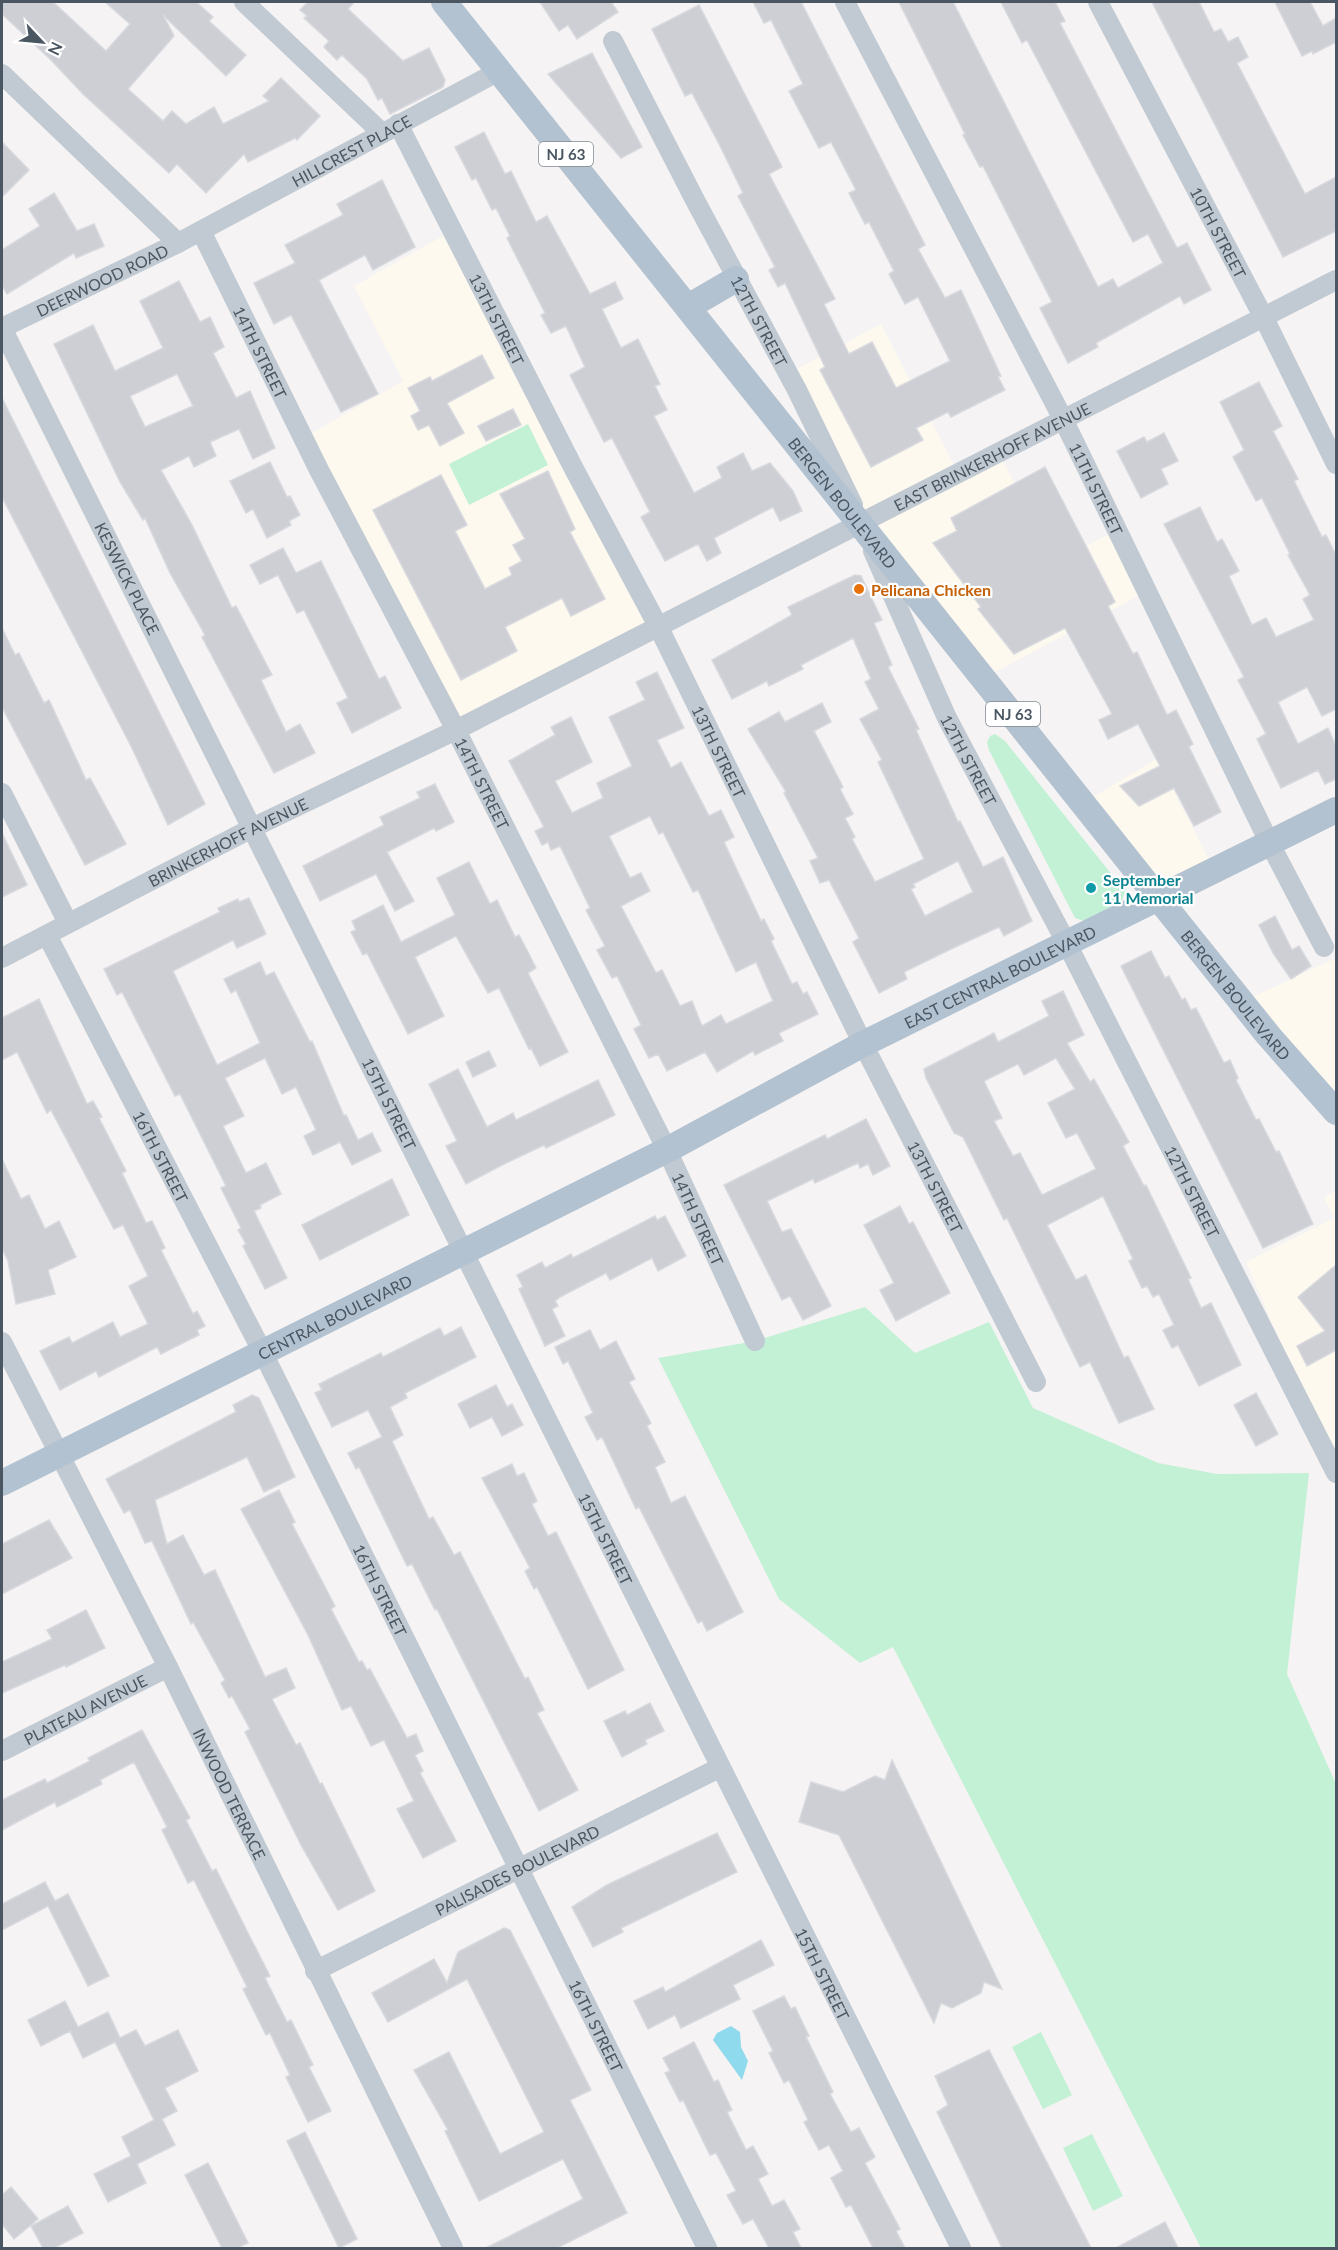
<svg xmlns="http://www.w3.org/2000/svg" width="1338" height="2250" font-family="Lato,sans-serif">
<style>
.commercial{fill:#fdf9ef}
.green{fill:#c3f1d5}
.water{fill:#90daee}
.building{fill:#cdcfd5;stroke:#d7d9de;stroke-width:1.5;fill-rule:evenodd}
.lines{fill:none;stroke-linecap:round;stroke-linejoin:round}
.minor{stroke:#c1cad2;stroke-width:20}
.major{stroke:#b3c2d1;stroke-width:26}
.food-dot{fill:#e8710a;stroke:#fff;stroke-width:2}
.culture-dot{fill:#0f9aa8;stroke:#fff;stroke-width:2}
.labels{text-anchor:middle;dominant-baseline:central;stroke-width:4.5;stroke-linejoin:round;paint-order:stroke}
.shield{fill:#fff;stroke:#808990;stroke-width:1.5}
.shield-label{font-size:15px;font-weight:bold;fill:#4a5661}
.street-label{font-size:16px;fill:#4a5661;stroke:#fff}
.food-label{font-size:16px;font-weight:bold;fill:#c56008;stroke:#fff;text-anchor:start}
.culture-label{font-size:16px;font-weight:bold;fill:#0d838f;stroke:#fff;text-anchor:start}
</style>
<rect width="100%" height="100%" fill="#f5f3f3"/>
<!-- commercial -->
<g class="commercial">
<path d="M452 231 658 626 456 730 303 438 403 381 354 286Z"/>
<path d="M881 324 958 473 998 453 1057 561 1117 530 1147 591 984 678 861 522 787 374Z"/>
<path d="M1157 759 1215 871 1159 899 1083 803Z"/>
<path d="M1336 958V1102L1242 1002Z"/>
<path d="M1336 1191V1473L1246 1262 1334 1218 1324 1197Z"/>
</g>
<!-- green -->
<g class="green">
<path d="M528 424 548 465 469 505 449 464Z"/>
<path d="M995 734 1005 741 1125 891 1121 903 1087 922 1075 918 989 750 987 742 990 736Z"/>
<path d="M865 1307 915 1353 989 1322 1033 1408 1158 1463 1217 1474 1309 1473 1287 1674 1336 1784V2248H1201L893 1647 860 1663 779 1599 658 1358 755 1341Z"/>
<path d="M1041 2032 1072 2095 1043 2109 1012 2047Z"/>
<path d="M1092 2134 1123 2196 1093 2211 1063 2148Z"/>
</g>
<!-- water -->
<path class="water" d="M731 2026 740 2032 741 2047 748 2061 742 2080 713 2040 717 2033Z"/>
<!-- building -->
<g class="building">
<path d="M2 2H53L106 51 130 24 105 2H196L213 17 209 21 246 55 226 76 163 15 174 36 128 89 163 121 172 111 186 124 214 107 223 124 269 101 263 96 281 78 320 116 297 140 295 138 248 162 244 154 206 193 177 164 169 173 83 94 51 60 2 14Z"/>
<path d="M308 2H354L348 9 403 61 429 48 445 80 443 87 390 114 382 98 378 100 367 79 342 55 337 60 324 47 329 41 304 18 307 16 300 10Z"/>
<path d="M540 2H611L618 12 577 39 568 25 559 31Z"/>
<path d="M753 2H801L925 245 918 249 945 298 961 290 1001 376 998 377 1005 390 951 417 948 412 916 428 923 440 871 467 820 370 825 367 785 283 778 287 769 270 775 267 738 196 743 193 720 146 692 93 685 96 652 29 699 5 782 167 769 174 835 299 824 304 849 354 872 342 896 388 950 361 918 297 905 304 889 274 894 271 869 222 865 224 849 193 856 190 831 142 819 148 789 91 803 84 771 20 764 23Z"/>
<path d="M899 2H953L1098 287 1113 279 1118 288 1163 263 1148 234 1133 242 1027 40 1022 43 1001 2H1055L1065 21 1060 23 1177 248 1187 243 1211 290 1184 304 1180 296 1096 343 1098 347 1068 363 1040 308 1052 302 983 166 980 167 963 135 965 134Z"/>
<path d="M1152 2H1199L1214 32 1221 29 1228 42 1238 37 1248 57 1237 63 1305 194 1336 177V231L1283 257Z"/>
<path d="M1275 2H1310L1323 26 1336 18V42L1313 54 1312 51 1302 56Z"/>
<path d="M592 53 642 147 621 158 548 74Z"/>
<path d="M484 132 505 174 511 171 536 222 547 216 590 294 615 282 623 299 602 309 621 348 638 339 660 384 655 386 667 410 654 416 694 493 722 478 717 467 743 453 752 471 770 463 793 491 802 511 780 521 773 507 714 538 721 553 707 561 698 544 665 561 641 517 650 512 612 438 604 442 570 375 585 367 566 326 551 333 541 315 545 313 507 238 510 236 496 208 492 210 476 178 472 180 455 147Z"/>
<path d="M2 142 29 170 2 197Z"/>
<path d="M382 180 415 247 373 270 365 255 319 280 378 394 341 412 291 315 274 324 254 283 295 263 285 245 343 215 337 204Z"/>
<path d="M54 193 77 231 94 224 104 246 76 258 74 253 7 294 2 285V250L40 226 29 209Z"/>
<path d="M179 281 200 322 210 317 224 347 213 353 236 398 250 391 275 448 253 459 239 429 210 442 216 456 194 467 189 456 161 470 192 525 232 608 236 606 272 675 261 680 286 732 300 724 315 753 274 773 202 637 205 635 170 573 145 518 143 520 120 482 54 344 93 325 115 371 163 348 140 301ZM177 374 193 406 145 427 130 396Z"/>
<path d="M482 355 494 378 447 403 464 433 440 446 429 425 418 430 411 416 420 411 408 388 430 377 432 381Z"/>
<path d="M1259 382 1282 426 1273 431 1298 479 1294 481 1322 537 1326 535 1336 555V709L1322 716 1307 687 1278 702 1298 744 1328 728 1336 746V779L1325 784 1318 770 1281 788 1257 739 1266 734 1238 680 1244 677 1164 524 1200 507 1217 542 1222 539 1239 571 1229 576 1252 625 1266 618 1276 637 1314 620 1303 599 1310 595 1288 555 1290 554 1262 498 1256 501 1233 457 1244 450 1220 402Z"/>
<path d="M2 398 205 804 168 825 132 748 2 497Z"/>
<path d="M513 409 521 425 486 441 478 426Z"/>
<path d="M1164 433 1178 461 1161 469 1168 484 1141 498 1117 451 1144 437 1147 442Z"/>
<path d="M270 462 287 497 290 496 300 515 289 521 291 525 267 538 253 509 246 513 230 481Z"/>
<path d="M1045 467 1115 602 1108 606 1133 654 1137 652 1167 715 1176 710 1193 744 1189 747 1221 812 1194 826 1174 788 1139 806 1120 786 1160 766 1138 724 1108 739 1099 720 1112 714 1065 628 1014 654 978 609 981 607 933 543 957 531 951 518Z"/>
<path d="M548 471 575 529 570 532 605 599 571 616 562 598 505 627 517 651 461 680 373 510 441 475 467 525 455 531 485 589 512 575 509 568 522 561 513 545 525 539 500 494Z"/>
<path d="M283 548 296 573 321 561 379 679 385 676 401 708 352 733 337 703 348 698 304 610 297 613 278 575 260 584 250 565Z"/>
<path d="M855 575 861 576 882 620 874 623 892 665 888 667 919 729 916 730 958 822 960 821 983 867 1003 857 1032 921 1004 936 999 927 953 948 904 972 907 979 879 993 853 942 859 938 829 880 820 883 810 861 818 858 784 793 786 792 748 729 779 712 785 722 822 703 831 722 814 731 843 787 840 789 853 814 845 818 855 837 852 839 875 882 924 859 878 762 882 760 860 719 879 709 865 682 871 679 853 638 801 665 803 669 769 686 767 681 732 699 712 660 792 615 788 607ZM958 861 973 892 925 916 911 889 915 887 913 884Z"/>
<path d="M2 628 15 655 19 653 44 703 49 700 86 780 90 778 126 844 85 865 2 707Z"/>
<path d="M657 672 684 728 657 740 671 768 681 762 709 816 721 810 734 837 724 842 737 870 761 921 764 919 774 939 771 941 792 984 797 982 803 994 807 992 818 1014 779 1033 783 1041 755 1055 753 1051 717 1072 705 1052 667 1071 658 1054 649 1058 634 1029 641 1025 617 976 612 978 597 950 605 946 586 910 590 908 560 846 551 850 548 842 542 845 535 831 544 827 509 761 555 735 551 727 571 717 592 762 555 781 572 813 603 798 597 783 632 766 609 717 645 700 636 682ZM650 816 659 834 663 832 693 892 698 890 736 972 756 962 773 1001 726 1024 721 1015 702 1026 692 1001 680 1006 662 970 656 973 621 906 650 891 641 873 630 878 609 836Z"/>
<path d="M435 784 454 822 436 831 434 828 387 852 414 901 395 911 376 874 320 901 303 866 384 825 380 817 420 798 417 792Z"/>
<path d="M2 833 27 885 2 897Z"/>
<path d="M469 862 490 904 497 900 515 937 519 935 529 954 536 968 528 973 568 1052 540 1066 531 1048 529 1049 499 988 488 993 456 936 415 957 444 1016 408 1034 367 953 363 955 351 932 356 930 352 921 383 905 401 942 455 915 437 878Z"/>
<path d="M249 898 266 934 237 948 233 940 173 971 217 1065 260 1043 236 990 231 993 224 979 260 962 266 976 274 972 310 1042 312 1041 344 1116 346 1115 358 1140 372 1133 381 1151 352 1165 340 1142 313 1155 304 1136 316 1130 296 1087 282 1094 265 1058 225 1078 244 1116 223 1126 246 1173 266 1163 281 1194 260 1205 261 1208 254 1211 287 1278 265 1289 243 1246 246 1244 238 1230 241 1228 221 1188 226 1186 180 1094 175 1096 122 992 117 995 104 969 220 912 218 908 238 899 239 902Z"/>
<path d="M1275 916 1292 950 1299 946 1311 966 1291 979 1273 953 1259 925Z"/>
<path d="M1151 951 1165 978 1169 976 1182 1000 1185 998 1191 1010 1196 1008 1224 1063 1230 1060 1238 1078 1236 1080 1256 1120 1259 1119 1276 1152 1279 1151 1313 1224 1263 1248 1121 966Z"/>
<path d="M1063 991 1084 1035 1067 1043 1090 1082 1094 1079 1117 1120 1129 1142 1123 1146 1144 1186 1146 1185 1191 1278 1188 1279 1201 1308 1211 1303 1241 1365 1199 1386 1178 1345 1172 1348 1163 1330 1174 1325 1159 1294 1153 1297 1147 1286 1142 1288 1129 1261 1133 1259 1103 1196 1047 1225 1076 1280 1086 1275 1124 1358 1128 1356 1154 1409 1119 1423 1090 1362 1080 1367 1007 1218 1004 1220 963 1137 954 1133 926 1078 924 1069 994 1033 998 1042 1049 1016 1042 1001ZM1056 1058 1075 1089 1048 1103 1066 1138 1077 1133 1096 1169 1042 1195 1020 1153 1013 1156 994 1121 1002 1118 984 1081 1018 1064 1024 1075Z"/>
<path d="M39 999 87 1104 93 1101 102 1117 99 1118 126 1171 122 1173 146 1223 152 1221 165 1248 161 1250 193 1314 197 1311 205 1326 197 1330 199 1335 161 1354 157 1347 99 1377 96 1371 60 1390 40 1351 69 1337 72 1343 113 1322 120 1337 148 1324 129 1286 148 1276 123 1225 114 1229 51 1110 47 1113 17 1052 2 1060V1018Z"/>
<path d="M489 1051 496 1066 473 1077 466 1062Z"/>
<path d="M458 1069 487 1127 513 1113 516 1120 598 1080 615 1115 546 1148 544 1145 502 1165 466 1184 446 1146 457 1141 429 1084Z"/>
<path d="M866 1119 890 1166 873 1175 868 1164 860 1168 858 1163 815 1183 813 1179 767 1201 782 1232 791 1229 831 1306 803 1320 790 1296 782 1300 724 1185 825 1135 827 1139Z"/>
<path d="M2 1159 21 1199 29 1195 45 1229 59 1221 76 1257 48 1270 55 1294 16 1304 8 1261 2 1248Z"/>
<path d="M392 1179 409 1215 320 1260 302 1225Z"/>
<path d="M900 1206 909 1224 913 1222 950 1293 896 1321 880 1290 894 1283 864 1225Z"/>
<path d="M655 1216 657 1220 665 1216 686 1256 658 1271 652 1258 610 1280 606 1273 560 1297 555 1301 558 1306 552 1309 565 1336 545 1346 519 1289 523 1287 517 1275 542 1262 545 1268 571 1254 573 1258Z"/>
<path d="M1336 1265V1350L1307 1366 1297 1346 1325 1331 1298 1297Z"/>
<path d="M461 1327 476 1357 405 1393 407 1398 390 1407 403 1435 392 1441 429 1519 433 1517 454 1555 460 1552 525 1679 528 1677 544 1710 537 1713 578 1790 539 1811 437 1609 435 1610 412 1564 407 1566 359 1467 356 1469 348 1453 382 1437 368 1410 332 1427 315 1393 322 1390 319 1384 381 1353 383 1357 440 1328 444 1336Z"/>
<path d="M590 1330 600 1350 616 1341 635 1379 629 1382 651 1423 647 1426 665 1462 655 1467 671 1503 685 1496 743 1612 707 1631 702 1621 698 1623 639 1507 636 1509 602 1437 597 1440 585 1417 593 1413 568 1361 563 1364 555 1347Z"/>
<path d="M496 1385 507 1407 512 1404 523 1425 502 1436 492 1417 470 1428 458 1404Z"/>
<path d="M1256 1393 1278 1434 1256 1446 1234 1405Z"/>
<path d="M252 1395 259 1398 295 1477 264 1492 247 1457 155 1500 167 1544 183 1535 204 1575 215 1570 265 1677 286 1668 295 1688 272 1699 296 1745 300 1743 320 1784 322 1783 375 1891 338 1910 301 1845 245 1732 250 1729 232 1696 229 1698 221 1683 225 1680 193 1622 191 1624 152 1541 145 1543 130 1510 124 1513 106 1479 236 1412 233 1405Z"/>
<path d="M512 1464 517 1476 524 1473 537 1501 532 1504 548 1536 556 1532 624 1670 588 1689 537 1587 534 1589 525 1571 530 1568 482 1478Z"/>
<path d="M279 1490 295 1522 292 1524 335 1606 331 1609 359 1662 362 1661 367 1670 370 1669 407 1738 416 1734 423 1751 415 1755 423 1771 420 1773 456 1841 423 1858 397 1809 414 1801 384 1740 371 1746 351 1706 342 1710 308 1635 241 1509Z"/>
<path d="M49 1520 72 1558 2 1594V1544Z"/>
<path d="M86 1610 105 1648 66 1667 65 1665 2 1693V1662L52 1639 47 1630Z"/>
<path d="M650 1703 664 1731 645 1740 647 1744 622 1757 604 1721 625 1711 627 1715Z"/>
<path d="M142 1730 190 1818 186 1820 212 1871 216 1869 247 1931 270 1976 265 1978 287 2022 291 2020 313 2065 309 2067 331 2111 308 2122 286 2077 290 2075 270 2033 266 2035 243 1989 247 1987 194 1880 188 1883 162 1830 167 1827 134 1762 100 1780 102 1784 57 1807 55 1802 2 1830V1800L45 1779 47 1783 90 1761 88 1758Z"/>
<path d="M892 1760 1002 1989 984 1982 981 1993 952 2008 941 2003 934 2023 839 1835 799 1822 811 1782 843 1792 875 1776 885 1780Z"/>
<path d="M717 1833 737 1872 621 1928 623 1932 593 1947 572 1907 607 1885Z"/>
<path d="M45 1882 55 1901 68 1894 109 1976 88 1986 48 1906 2 1930V1904Z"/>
<path d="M504 1928 510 1930 591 2090 570 2100 627 2213 557 2248H486L583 2199 563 2159 479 2201 445 2131 448 2130 414 2070 449 2052 500 2154 544 2132 467 1979 388 2022 372 1993 434 1959 447 1983 458 1952Z"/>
<path d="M761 1940 774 1965 733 1985 740 1999 681 2028 675 2015 648 2029 634 2001 663 1987 665 1992Z"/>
<path d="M784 1996 791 2009 795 2007 809 2036 806 2037 833 2092 830 2094 851 2132 859 2128 875 2157 865 2163 900 2229 896 2231 905 2248H873L851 2205 846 2207 831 2178 843 2171 829 2145 819 2150 804 2122 808 2120 789 2080 784 2083 769 2053 773 2051 753 2011Z"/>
<path d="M65 2001 78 2027 108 2012 120 2038 136 2030 145 2046 178 2030 198 2071 165 2088 177 2111 162 2119 175 2145 137 2164 146 2183 108 2202 94 2174 131 2156 122 2137 154 2120 115 2042 83 2058 70 2031 41 2046 28 2020Z"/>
<path d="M694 2042 714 2082 718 2080 732 2110 727 2112 746 2150 753 2146 768 2174 758 2179 772 2206 784 2200 800 2229 793 2232 801 2248H769L753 2219 743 2224 727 2195 736 2191 716 2153 710 2155 683 2100 680 2102 665 2073 670 2071 663 2058Z"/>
<path d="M989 2050 1091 2248H1002L937 2112 948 2105 935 2076Z"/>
<path d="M305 2132 357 2239 339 2248 287 2141Z"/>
<path d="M208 2163 248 2243 237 2248H222L185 2175Z"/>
<path d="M11 2187 38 2219 14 2239 2 2224V2195Z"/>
<path d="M68 2206 83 2233 54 2248H43L31 2226Z"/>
<path d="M1165 2222 1178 2248H1116Z"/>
</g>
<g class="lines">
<!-- minor -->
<g class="minor">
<path d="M244 2 381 132"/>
<path id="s1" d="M845 2 1063 419 1270 844 1324 947"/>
<path id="s2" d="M1098 2 1264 318 1336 464"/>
<path id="s3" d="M613 41 696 202 797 390 853 505"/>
<path d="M2 74 178 243"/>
<path id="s4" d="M398 124 574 469 658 626 863 1044 1036 1382"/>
<path id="s5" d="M201 231 319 470 456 730 667 1150 755 1341"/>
<path id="s6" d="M2 328C325 967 639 1610 961 2248"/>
<path id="s7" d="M2 328 178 243 499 71"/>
<path id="s8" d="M873 551 947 718 1067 944 1336 1473"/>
<path d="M2 793 68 923"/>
<path id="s9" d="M47 935 263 1353 707 2248"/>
<path id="s10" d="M2 958 254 827 456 730 1336 280"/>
<path id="s11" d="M2 1342 168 1667 453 2248"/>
<path id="s12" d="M2 1751 168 1667"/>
<path id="s13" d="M315 1971 719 1768"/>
</g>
<!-- major -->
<g class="major">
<path id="s14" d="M444 2 1159 899 1268 1035 1336 1112"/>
<path d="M688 307 736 279"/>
<path id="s15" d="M2 1483 667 1150 863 1044 1336 810"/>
</g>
</g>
<!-- markers -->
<circle class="food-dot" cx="859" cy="589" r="6"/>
<circle class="culture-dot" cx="1091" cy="888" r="6"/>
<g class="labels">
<!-- shield labels -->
<g class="shield">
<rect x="539" y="142" width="54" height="24" rx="4.5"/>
<rect x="986" y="702" width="54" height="24" rx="4.5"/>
</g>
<g class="shield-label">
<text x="566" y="154">NJ 63</text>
<text x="1013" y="714">NJ 63</text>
</g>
<!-- street labels -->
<g class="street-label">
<text stroke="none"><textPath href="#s7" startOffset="392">HILLCREST PLACE</textPath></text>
<text stroke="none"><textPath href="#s2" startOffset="260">10TH STREET</textPath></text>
<text stroke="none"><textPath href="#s7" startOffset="111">DEERWOOD ROAD</textPath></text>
<text stroke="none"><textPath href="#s4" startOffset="219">13TH STREET</textPath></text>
<text stroke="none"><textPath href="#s3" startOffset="316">12TH STREET</textPath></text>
<text stroke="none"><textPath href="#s5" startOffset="135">14TH STREET</textPath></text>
<text stroke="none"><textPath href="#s10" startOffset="1110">EAST BRINKERHOFF AVENUE</textPath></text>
<text stroke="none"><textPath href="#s1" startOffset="548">11TH STREET</textPath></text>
<text stroke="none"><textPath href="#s14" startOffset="640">BERGEN BOULEVARD</textPath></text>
<text stroke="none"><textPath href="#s6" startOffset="280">KESWICK PLACE</textPath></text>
<text stroke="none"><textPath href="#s4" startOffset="705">13TH STREET</textPath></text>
<text stroke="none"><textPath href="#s8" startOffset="230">12TH STREET</textPath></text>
<text stroke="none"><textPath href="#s5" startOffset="620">14TH STREET</textPath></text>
<text stroke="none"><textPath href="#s10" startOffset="254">BRINKERHOFF AVENUE</textPath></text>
<text stroke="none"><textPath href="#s15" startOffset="1119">EAST CENTRAL BOULEVARD</textPath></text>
<text stroke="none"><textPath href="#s14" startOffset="1270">BERGEN BOULEVARD</textPath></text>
<text stroke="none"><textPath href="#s6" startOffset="867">15TH STREET</textPath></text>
<text stroke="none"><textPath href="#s9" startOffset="249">16TH STREET</textPath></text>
<text stroke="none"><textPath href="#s4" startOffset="1191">13TH STREET</textPath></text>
<text stroke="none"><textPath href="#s8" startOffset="716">12TH STREET</textPath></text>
<text stroke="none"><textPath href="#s5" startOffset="1106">14TH STREET</textPath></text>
<text stroke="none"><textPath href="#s15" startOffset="372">CENTRAL BOULEVARD</textPath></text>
<text stroke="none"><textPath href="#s6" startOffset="1353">15TH STREET</textPath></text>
<text stroke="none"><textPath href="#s9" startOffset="735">16TH STREET</textPath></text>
<text stroke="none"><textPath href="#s12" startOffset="93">PLATEAU AVENUE</textPath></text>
<text stroke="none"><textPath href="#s11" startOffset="506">INWOOD TERRACE</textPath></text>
<text stroke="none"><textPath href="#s13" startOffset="226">PALISADES BOULEVARD</textPath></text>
<text stroke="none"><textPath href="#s6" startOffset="1839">15TH STREET</textPath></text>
<text stroke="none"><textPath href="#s9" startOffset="1221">16TH STREET</textPath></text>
</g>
<!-- food labels -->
<g class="food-label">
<text x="871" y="589">Pelicana Chicken</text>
</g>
<!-- culture labels -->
<g class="culture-label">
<text x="1103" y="879">September<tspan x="1103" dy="18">11 Memorial</tspan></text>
</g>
</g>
<!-- border -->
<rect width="1338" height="2250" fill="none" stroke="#4a5661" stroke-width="6"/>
<!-- north arrow -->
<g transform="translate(42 42) rotate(116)" stroke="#ffffff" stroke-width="4.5" paint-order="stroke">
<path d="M0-4.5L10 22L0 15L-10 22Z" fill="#4a5661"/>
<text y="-9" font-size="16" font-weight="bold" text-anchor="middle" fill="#4a5661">N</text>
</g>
</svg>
